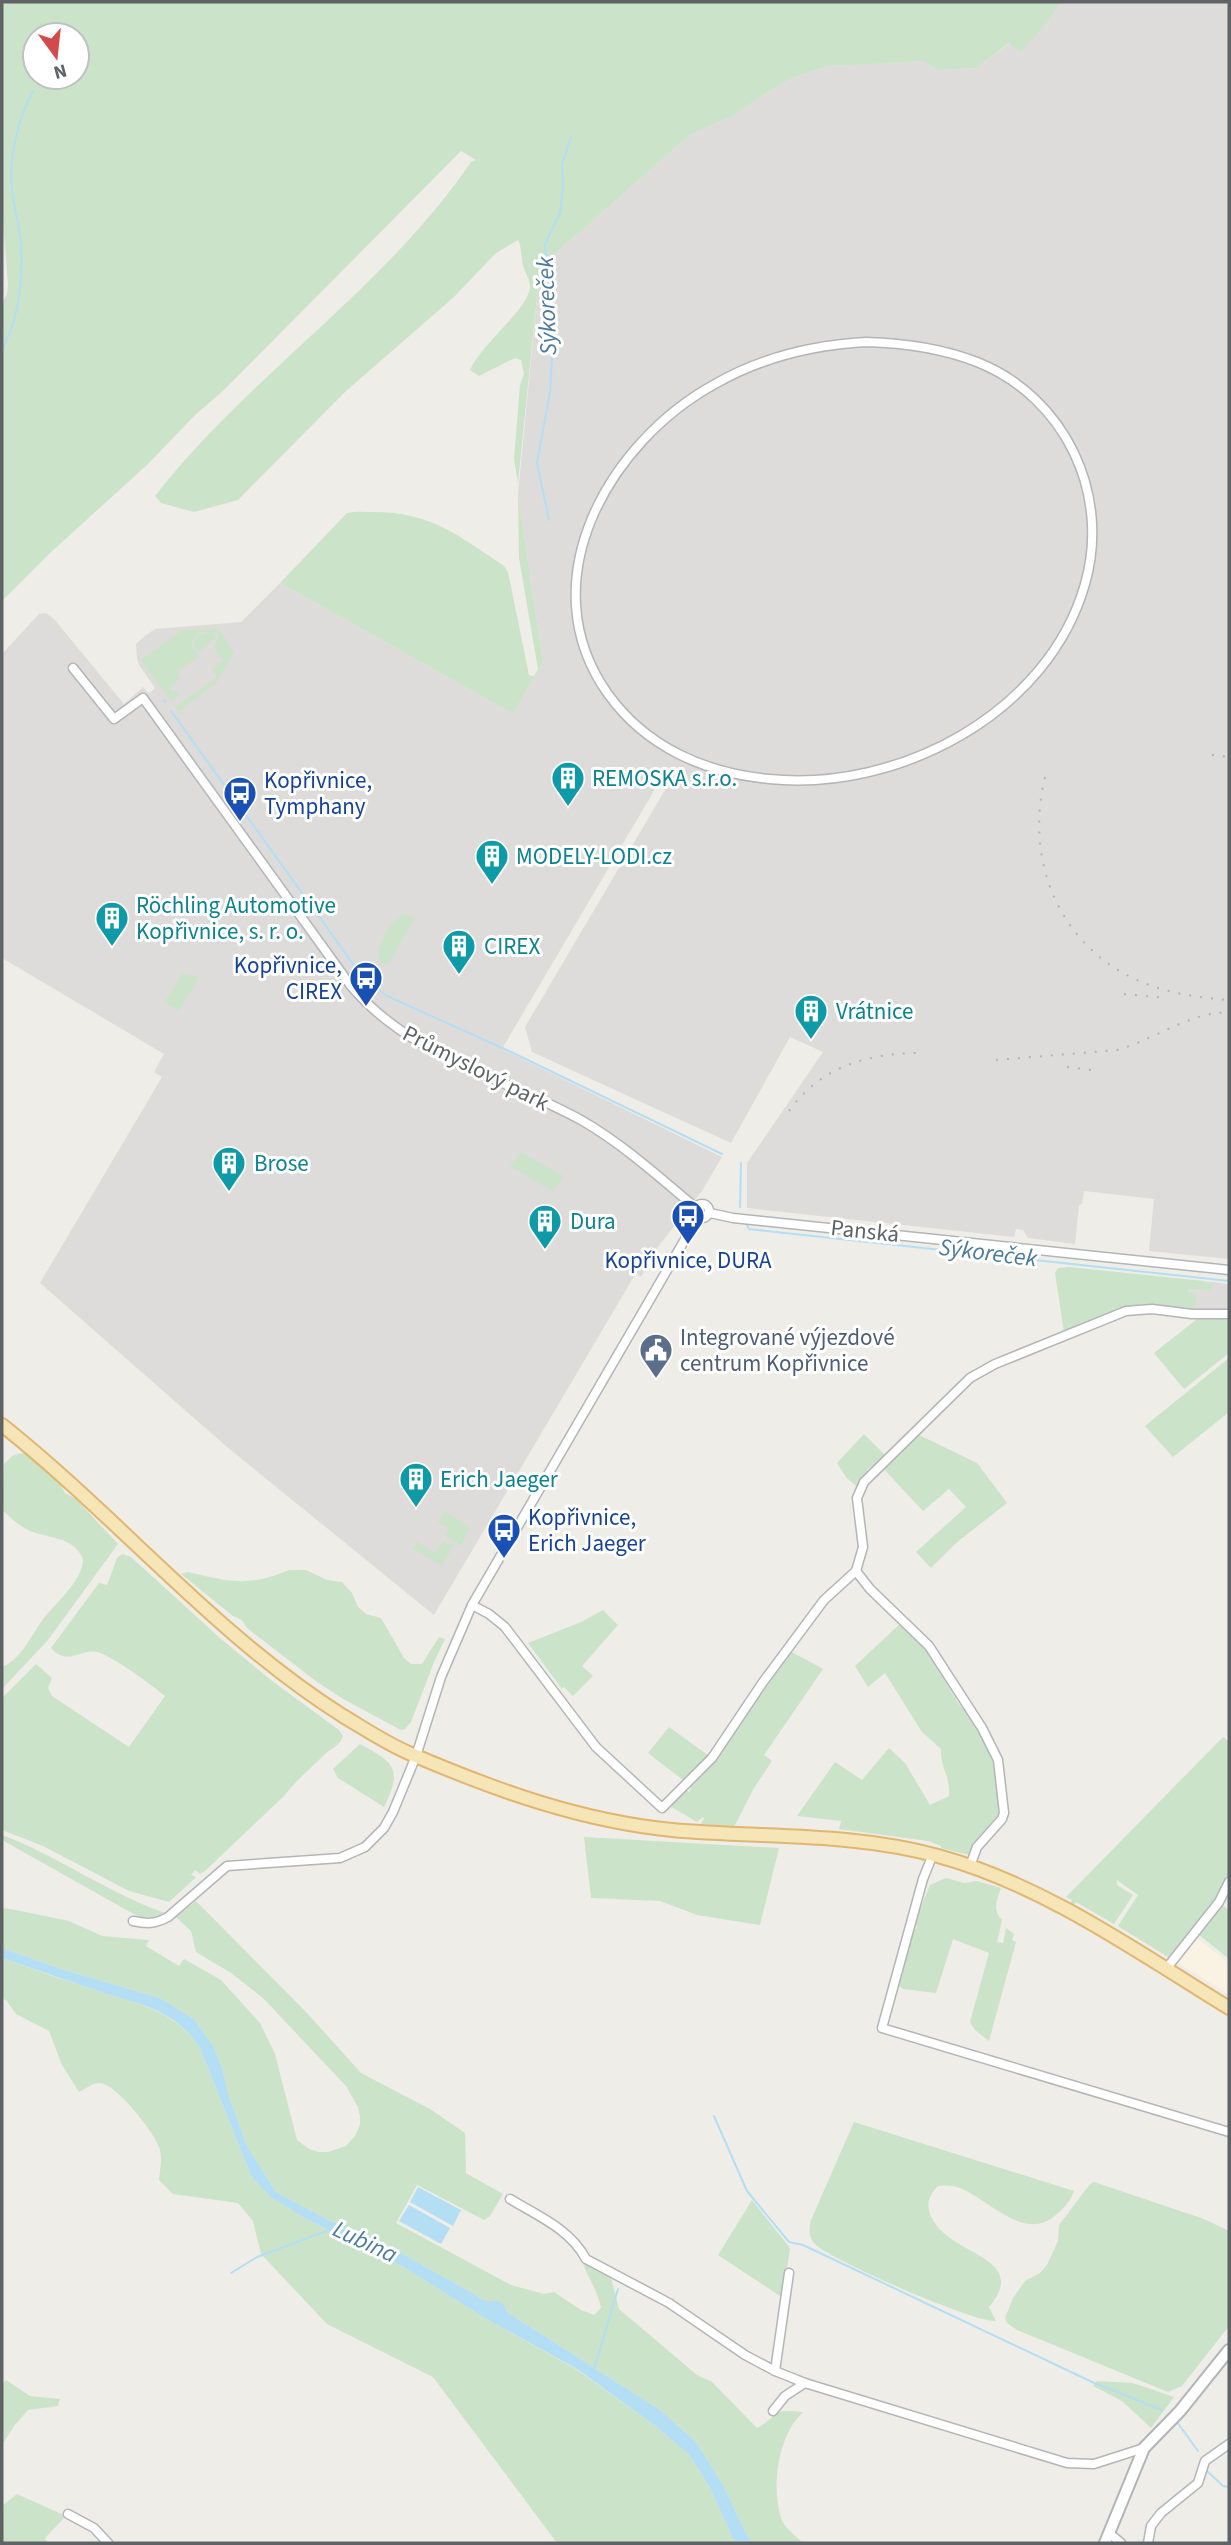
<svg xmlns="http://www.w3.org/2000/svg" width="1231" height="2545" font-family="'Source Sans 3',sans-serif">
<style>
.commercial{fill:#faf2e2}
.industrial{fill:#dedcda}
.green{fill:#cbe3c8;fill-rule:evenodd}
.water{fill:#b3def4}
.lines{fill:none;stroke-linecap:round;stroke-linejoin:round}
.stream{stroke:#b3def4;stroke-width:2}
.street-casing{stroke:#b3b5b8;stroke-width:11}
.secondary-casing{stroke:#b2b5b8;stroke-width:14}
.primary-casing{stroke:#e0b671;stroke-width:16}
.street{stroke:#fff;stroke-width:8}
.secondary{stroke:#fff;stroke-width:10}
.primary{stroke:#f5e5b7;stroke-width:12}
.rail{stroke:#b3b4b4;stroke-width:2;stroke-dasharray:2 9;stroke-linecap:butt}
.labels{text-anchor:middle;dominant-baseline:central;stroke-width:6;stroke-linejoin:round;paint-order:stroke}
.culture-label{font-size:23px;fill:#0d838f;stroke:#fff;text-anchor:start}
.transit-label{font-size:23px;fill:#164399;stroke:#fff;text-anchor:start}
.street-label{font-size:23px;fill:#5f6366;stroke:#fff}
.service-label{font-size:23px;fill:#4e5e75;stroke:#fff;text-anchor:start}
.water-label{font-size:24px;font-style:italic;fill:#4d7b9c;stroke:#fff}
</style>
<rect width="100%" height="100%" fill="#efede8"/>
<!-- commercial -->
<path class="commercial" d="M1196 1937 1229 1963V1994L1176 1962Z"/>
<!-- industrial -->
<g class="industrial">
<path d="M1062 2H1229V1259L1149 1251 1154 1199 1084 1191 1082 1204 1079 1205 1075 1244 1028 1238 1023 1230 1016 1229 1014 1237 747 1208V1163L823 1052 790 1037 731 1143 532 1052 525 1027 665 790 658 784 502 1049 722 1157 702 1191 660 1244 641 1277 636 1273 434 1615 227 1447 40 1283 162 1077 154 1072 164 1054 2 958V654L39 614 46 613 54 619 124 704 143 687 149 693 155 688 139 665 137 658 136 644 146 635 155 629 241 622 280 583 513 714 543 663 518 494 540 267 690 135 733 116 763 95 793 78 828 66 923 61 937 70 977 68 1010 43 1048 21Z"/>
<path d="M1204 1281 1229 1284V1312H1191L1159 1307 1183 1310 1190 1290 1206 1291 1210 1283Z"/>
</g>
<!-- green -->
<g class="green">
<path d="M2 2H1062L1048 21 1021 52 1009 43 977 68 937 70 923 61 855 65 828 66 793 78 763 95 733 116 690 135 540 267 518 483 514 459 520 385 524 374 521 360 515 358 479 376 470 370C481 344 528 310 530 287 530 279 525 273 523 266 521 257 522 248 518 240L496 253 454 297 346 391 238 500 194 512 161 503 155 496C249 375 384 290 471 162L476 160 461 151 223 391 195 415 148 464 49 554 2 601V304L7 294 8 285 2 209ZM35 35H77V77H35Z"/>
<path d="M518 494 543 663 513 714 280 583 347 513C356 511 365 512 374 512 431 512 459 536 504 566L508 572 529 675 534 676 538 669 519 558Z"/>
<path d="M218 628 234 652 217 682 179 712 175 707 217 677 212 669 223 661 214 646 219 637 218 633 200 632 196 635 191 645 199 657 177 672 180 678 169 688 172 692 175 690 179 695 171 701 141 660 182 630Z"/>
<path d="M213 633 217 637 199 652 193 645 198 636Z"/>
<path d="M402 914 410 915 414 920 388 964 385 965 378 957C378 943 390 922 402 914Z"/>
<path d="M183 973 199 977 179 1011 164 1003Z"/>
<path d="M521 1152 563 1176 554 1192 510 1166Z"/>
<path d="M1069 1267 1204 1281 1212 1284 1211 1291 1189 1290V1293L1196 1295V1303L1192 1310 1156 1305 1125 1308 1064 1332 1055 1273 1058 1268Z"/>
<path d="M1201 1316H1229V1353L1184 1389 1154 1353Z"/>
<path d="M1229 1358V1412L1173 1457 1145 1426Z"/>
<path d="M864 1434 886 1456 867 1470V1474L857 1487 846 1477 837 1463Z"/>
<path d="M919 1435 977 1463 1007 1503 956 1543 931 1568 916 1552 966 1507 949 1489 923 1511 881 1466Z"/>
<path d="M21 1453 28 1454 58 1479 65 1493 76 1499 118 1544 48 1640 2 1689V1667C23 1658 31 1635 44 1618 56 1603 73 1589 81 1570 83 1565 84 1559 81 1555 71 1536 44 1538 28 1530 18 1525 10 1517 2 1510L4 1464 12 1456Z"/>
<path d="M445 1511 470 1527 461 1546 446 1536 449 1529 438 1522Z"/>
<path d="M443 1541 454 1545 442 1566 413 1549 417 1542 435 1553Z"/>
<path d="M122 1554 131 1557 220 1638 272 1681 339 1730 343 1736C340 1746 331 1748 324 1755 311 1768 295 1781 285 1795L205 1871 200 1874 195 1870 191 1875 196 1877 194 1879 169 1902 129 1891 43 1846 2 1830V1698L36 1664 52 1678 48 1688 52 1696 129 1747 165 1696C150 1684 113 1656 97 1652 82 1648 67 1667 51 1648L99 1583 107 1585 117 1558Z"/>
<path d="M289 1570H306L327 1580 342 1582 352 1593 358 1607 366 1614 381 1618 404 1658 411 1664H422L439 1637 445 1639 434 1662 411 1722 405 1729 401 1730 345 1700 317 1682 247 1628 242 1620 233 1616 181 1574 188 1572C231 1582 249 1587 289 1570Z"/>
<path d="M603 1610 618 1625 582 1666 593 1676 573 1696 564 1687 562 1689 528 1643 581 1622Z"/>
<path d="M902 1622 924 1646 958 1703 977 1725 995 1768 999 1814 973 1843 969 1855 941 1848V1846L928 1841 839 1829 841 1821 797 1816 835 1762 862 1780 889 1748 905 1763 930 1805 949 1796C951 1778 940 1767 941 1749L922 1732 885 1673 868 1687 855 1666Z"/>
<path d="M790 1651 823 1669 764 1755 772 1761 754 1788 734 1827 701 1824 704 1818 703 1817 697 1822 670 1806 684 1789 689 1792 691 1788 688 1785 732 1737Z"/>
<path d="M669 1727 709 1756 684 1781 648 1753Z"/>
<path d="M1223 1737 1229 1742V1872L1220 1896 1166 1964 1168 1957 1118 1926 1138 1895 1117 1880V1885L1133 1895 1114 1924 1076 1902 1072 1907 1069 1905 1072 1900 1066 1897Z"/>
<path d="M360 1744C394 1762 403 1769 384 1807L338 1778 333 1769Z"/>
<path d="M2 1835C58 1856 108 1893 165 1913L152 1917H139L2 1840Z"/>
<path d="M584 1837 779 1848 760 1925 697 1915 660 1901 591 1898Z"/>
<path d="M946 1878 964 1883 977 1881 1001 1888C997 1900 992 1909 1002 1920L997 1942 1003 1943 1006 1928 1014 1934 1012 1940 1016 1942 989 2041 975 2030 970 2022 989 1953 953 1939 936 1993 903 1989 898 1985 903 1974 902 1969 912 1931 917 1928 915 1922 930 1885Z"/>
<path d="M196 1901 307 2013 361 2073 430 2109 465 2133 466 2173 503 2194 490 2216 484 2220 417 2185 396 2223 511 2285 544 2294 554 2292 581 2310 594 2315 601 2308C598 2291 588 2278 582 2261L611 2278 619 2309 697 2375 712 2382 757 2428C781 2415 770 2408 803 2412 778 2435 771 2486 781 2518 784 2528 796 2536 803 2543H751L723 2485 696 2442 663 2412 507 2312 499 2301H486L371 2236 328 2220 276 2192 247 2146 229 2097 222 2067 213 2046 194 2019 160 1998 61 1969 2 1948V1908L11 1909 69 1921 102 1936 149 1940 146 1946 179 1966 184 1959 221 1980 260 2023 275 2054 297 2140 309 2149 319 2152H328L346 2146 355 2136 360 2125V2116L358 2107 346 2086 263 1998 231 1973 196 1952 191 1931 176 1917Z"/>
<path d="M1222 1905 1229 1910V1959L1198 1934Z"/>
<path d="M2 1958C33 1969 64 1980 95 1990 137 2004 171 2008 199 2046L251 2176 271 2197 304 2218 402 2266 488 2320 576 2369 658 2428 690 2456 709 2486 735 2543H557L433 2377 327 2324 261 2254 253 2221 238 2203 173 2194 159 2180C160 2168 163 2158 159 2147 154 2132 115 2082 99 2083 93 2083 85 2089 79 2092L62 2065 49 2031 16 2014 6 2000 2 1999Z"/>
<path d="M854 2122 1074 2191C1071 2200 1065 2207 1058 2213 1026 2245 989 2199 960 2188 953 2185 945 2185 938 2186 931 2193 927 2200 929 2210 940 2257 1034 2253 989 2307L996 2321C974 2323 834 2261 816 2245 808 2238 809 2229 811 2220Z"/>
<path d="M1094 2182 1204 2219 1229 2231V2326L1182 2386 1168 2392 1017 2330 1007 2323 1005 2318 1013 2298 1025 2281 1040 2273 1047 2265 1058 2241 1059 2225 1090 2184Z"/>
<path d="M752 2200 790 2248 783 2298 718 2255Z"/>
<path d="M6 2380 30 2396 60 2399 58 2406 28 2410 14 2426 2 2445V2384Z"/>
<path d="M1097 2381 1133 2383 1174 2397 1151 2428 1122 2401 1093 2386Z"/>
<path d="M17 2494 66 2516 45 2538 47 2543H6L2 2540V2506Z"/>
</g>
<!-- water -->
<g class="water">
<path d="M2 1948 61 1969 160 1998 194 2019 213 2046 222 2067 229 2097 247 2146 276 2192 328 2220 371 2236 486 2301H499L504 2305 507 2312 663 2412 696 2442 723 2485 751 2543H735L709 2486 690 2456 658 2428 577 2369 488 2320 402 2266 304 2218 271 2197 251 2176 199 2046C170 2006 138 2005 95 1990 64 1979 33 1969 2 1958Z"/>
<path d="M418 2187 461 2210 453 2226 410 2202Z"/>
<path d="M409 2205 450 2228 441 2244 399 2221Z"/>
</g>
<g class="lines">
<!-- stream -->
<g class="stream">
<path d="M2 349C20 317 23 280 21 244 19 222 12 201 11 179 11 149 19 117 33 91"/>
<path d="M549 520 537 463 550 392 553 342 545 244 560 213 563 188 562 164 571 137"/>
<path d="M164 700 165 702"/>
<path d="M171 711 356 968"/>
<path d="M363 977 387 996 509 1051 722 1154"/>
<path d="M740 1207 741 1163"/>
<path d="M747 1225 749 1229 1229 1281"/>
<path d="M714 2116 747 2191 789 2242 803 2245 1092 2382 1162 2410"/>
<path d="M231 2273 257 2257 329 2230"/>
<path d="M594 2369 618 2289"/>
<path d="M1177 2422 1198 2451"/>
<path d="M1206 2470 1223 2486 1229 2487"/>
</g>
<defs>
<g id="street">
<path d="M866 342C904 343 941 348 977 362 1065 397 1111 494 1085 584 1048 714 898 792 769 779 705 773 646 747 608 694 528 582 609 442 715 384 762 357 812 345 866 342Z"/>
<path d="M73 668 114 719 143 698 351 986C411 1057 503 1077 581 1120 623 1144 659 1177 696 1208"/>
<circle cx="702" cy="1211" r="7"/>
<path d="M710 1213 733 1218 1229 1270"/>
<path d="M856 1571 870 1589 929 1646 982 1728 998 1760 1004 1813 1002 1819 977 1847 970 1866"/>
<path d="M472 1605 489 1614 505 1627 596 1747 662 1808 712 1758 763 1682 824 1600 856 1571 863 1547 857 1498 864 1482 970 1378 995 1364 1126 1311 1152 1309 1192 1314H1229"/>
<path d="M933 1854 923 1879 882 2028 1229 2132"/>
<path d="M133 1921C147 1924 155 1924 168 1917L227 1866 340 1858 365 1847 384 1828 393 1812 416 1756 441 1677 472 1605 698 1217"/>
<path d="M1166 1969 1219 1902 1229 1882"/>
<path d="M510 2199C538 2216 570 2229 586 2259L669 2303 745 2355 775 2371 805 2383 1067 2463 1094 2464 1144 2448"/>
<path d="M775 2371 789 2273"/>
<path d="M773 2411 785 2396 805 2383"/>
<path d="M68 2514 94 2528 108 2543"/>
<path d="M1109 2533 1121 2543"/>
<path d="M1148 2543 1151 2526 1161 2513 1198 2483 1205 2461 1229 2444"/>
</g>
<path id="secondary" d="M1105 2543 1144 2448 1180 2411 1229 2350"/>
<path id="primary" d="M2 1425C119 1518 216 1636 343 1716 365 1729 387 1744 411 1754 495 1790 581 1821 672 1830 760 1838 852 1832 938 1856 1044 1885 1136 1951 1229 2008"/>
</defs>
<!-- street casing -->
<use href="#street" class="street-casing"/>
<!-- secondary casing -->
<use href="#secondary" class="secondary-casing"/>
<!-- primary casing -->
<use href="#primary" class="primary-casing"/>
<!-- street -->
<use href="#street" class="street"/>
<!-- secondary -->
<use href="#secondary" class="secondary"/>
<!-- primary -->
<use href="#primary" class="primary"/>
<!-- rail -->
<g class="rail">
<path d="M1212 755 1229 757"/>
<path d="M1045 777C1023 867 1064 957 1155 987 1179 995 1204 998 1229 1000"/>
<path d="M1124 994 1166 998"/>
<path d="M996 1060 1117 1050C1156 1039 1187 1013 1229 1012"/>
<path d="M1067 1067 1091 1070"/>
<path d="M789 1111C820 1067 868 1053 919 1053"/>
</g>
</g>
<!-- icons -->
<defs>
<symbol id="building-pin" viewBox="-11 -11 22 30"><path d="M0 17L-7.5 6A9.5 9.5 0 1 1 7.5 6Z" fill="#0f9aa8" stroke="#fff"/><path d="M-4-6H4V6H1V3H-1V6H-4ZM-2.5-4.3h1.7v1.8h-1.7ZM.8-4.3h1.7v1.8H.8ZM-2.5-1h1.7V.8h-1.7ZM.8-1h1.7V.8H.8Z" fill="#fff"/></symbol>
<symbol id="bus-pin" viewBox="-11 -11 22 30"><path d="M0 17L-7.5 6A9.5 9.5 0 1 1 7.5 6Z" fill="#1a4fb4" stroke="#fff"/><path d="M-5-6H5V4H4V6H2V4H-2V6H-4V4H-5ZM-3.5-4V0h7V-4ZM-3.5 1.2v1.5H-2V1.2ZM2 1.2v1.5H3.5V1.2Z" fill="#fff"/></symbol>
<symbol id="civic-pin" viewBox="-11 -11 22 30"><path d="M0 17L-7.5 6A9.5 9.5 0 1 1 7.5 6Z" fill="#5c6f8a" stroke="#fff"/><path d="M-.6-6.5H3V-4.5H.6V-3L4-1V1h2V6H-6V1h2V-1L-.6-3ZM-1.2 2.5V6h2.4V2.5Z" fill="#fff"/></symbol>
</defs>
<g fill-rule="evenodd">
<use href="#building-pin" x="549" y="759" width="38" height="52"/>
<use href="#bus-pin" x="221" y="774" width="38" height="52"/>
<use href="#building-pin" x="473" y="837" width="38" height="52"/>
<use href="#building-pin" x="93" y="899" width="38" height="52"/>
<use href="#building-pin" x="440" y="927" width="38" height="52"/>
<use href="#bus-pin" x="347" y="959" width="38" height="52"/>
<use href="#building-pin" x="792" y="992" width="38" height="52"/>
<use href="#building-pin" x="210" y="1144" width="38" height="52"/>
<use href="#bus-pin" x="669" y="1197" width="38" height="52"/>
<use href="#building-pin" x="526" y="1202" width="38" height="52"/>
<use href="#civic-pin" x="637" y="1331" width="38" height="52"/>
<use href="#building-pin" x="397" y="1460" width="38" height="52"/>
<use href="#bus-pin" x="485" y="1511" width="38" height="52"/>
</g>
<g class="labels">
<!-- culture labels -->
<g class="culture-label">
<text x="592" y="778">REMOSKA s.r.o.</text>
<text x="516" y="856">MODELY-LODI.cz</text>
<text x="136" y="905">Röchling Automotive<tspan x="136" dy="26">Kopřivnice, s. r. o.</tspan></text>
<text x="484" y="946">CIREX</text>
<text x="836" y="1011">Vrátnice</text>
<text x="254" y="1163">Brose</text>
<text x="570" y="1221">Dura</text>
<text x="440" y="1479">Erich Jaeger</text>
</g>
<!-- transit labels -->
<g class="transit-label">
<text x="264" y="780">Kopřivnice,<tspan x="264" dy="26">Tymphany</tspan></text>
<text x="342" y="965" text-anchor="end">Kopřivnice,<tspan x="342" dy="26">CIREX</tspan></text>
<text x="688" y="1260" text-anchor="middle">Kopřivnice, DURA</text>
<text x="528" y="1517">Kopřivnice,<tspan x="528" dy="26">Erich Jaeger</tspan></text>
</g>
<!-- street labels -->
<g class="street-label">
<text transform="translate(476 1068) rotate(27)">Průmyslový park</text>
<text transform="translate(865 1231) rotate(6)">Panská</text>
</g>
<!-- service labels -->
<g class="service-label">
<text x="680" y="1337">Integrované výjezdové<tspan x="680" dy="26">centrum Kopřivnice</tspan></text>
</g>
<!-- water labels -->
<g class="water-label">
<text transform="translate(547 306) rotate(-92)">Sýkoreček</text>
<text transform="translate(988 1253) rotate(7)">Sýkoreček</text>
<text transform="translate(365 2242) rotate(25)">Lubina</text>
</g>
</g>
<!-- border -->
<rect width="1231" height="2545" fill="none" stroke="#5f6366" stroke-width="7"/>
<!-- north arrow -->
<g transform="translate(56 56) rotate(165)"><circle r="33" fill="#ffffff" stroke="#bfc1c2" stroke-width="2"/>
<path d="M0-5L12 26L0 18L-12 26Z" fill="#d34a4c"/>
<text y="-10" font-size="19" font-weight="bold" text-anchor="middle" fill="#5f6366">N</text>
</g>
</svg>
